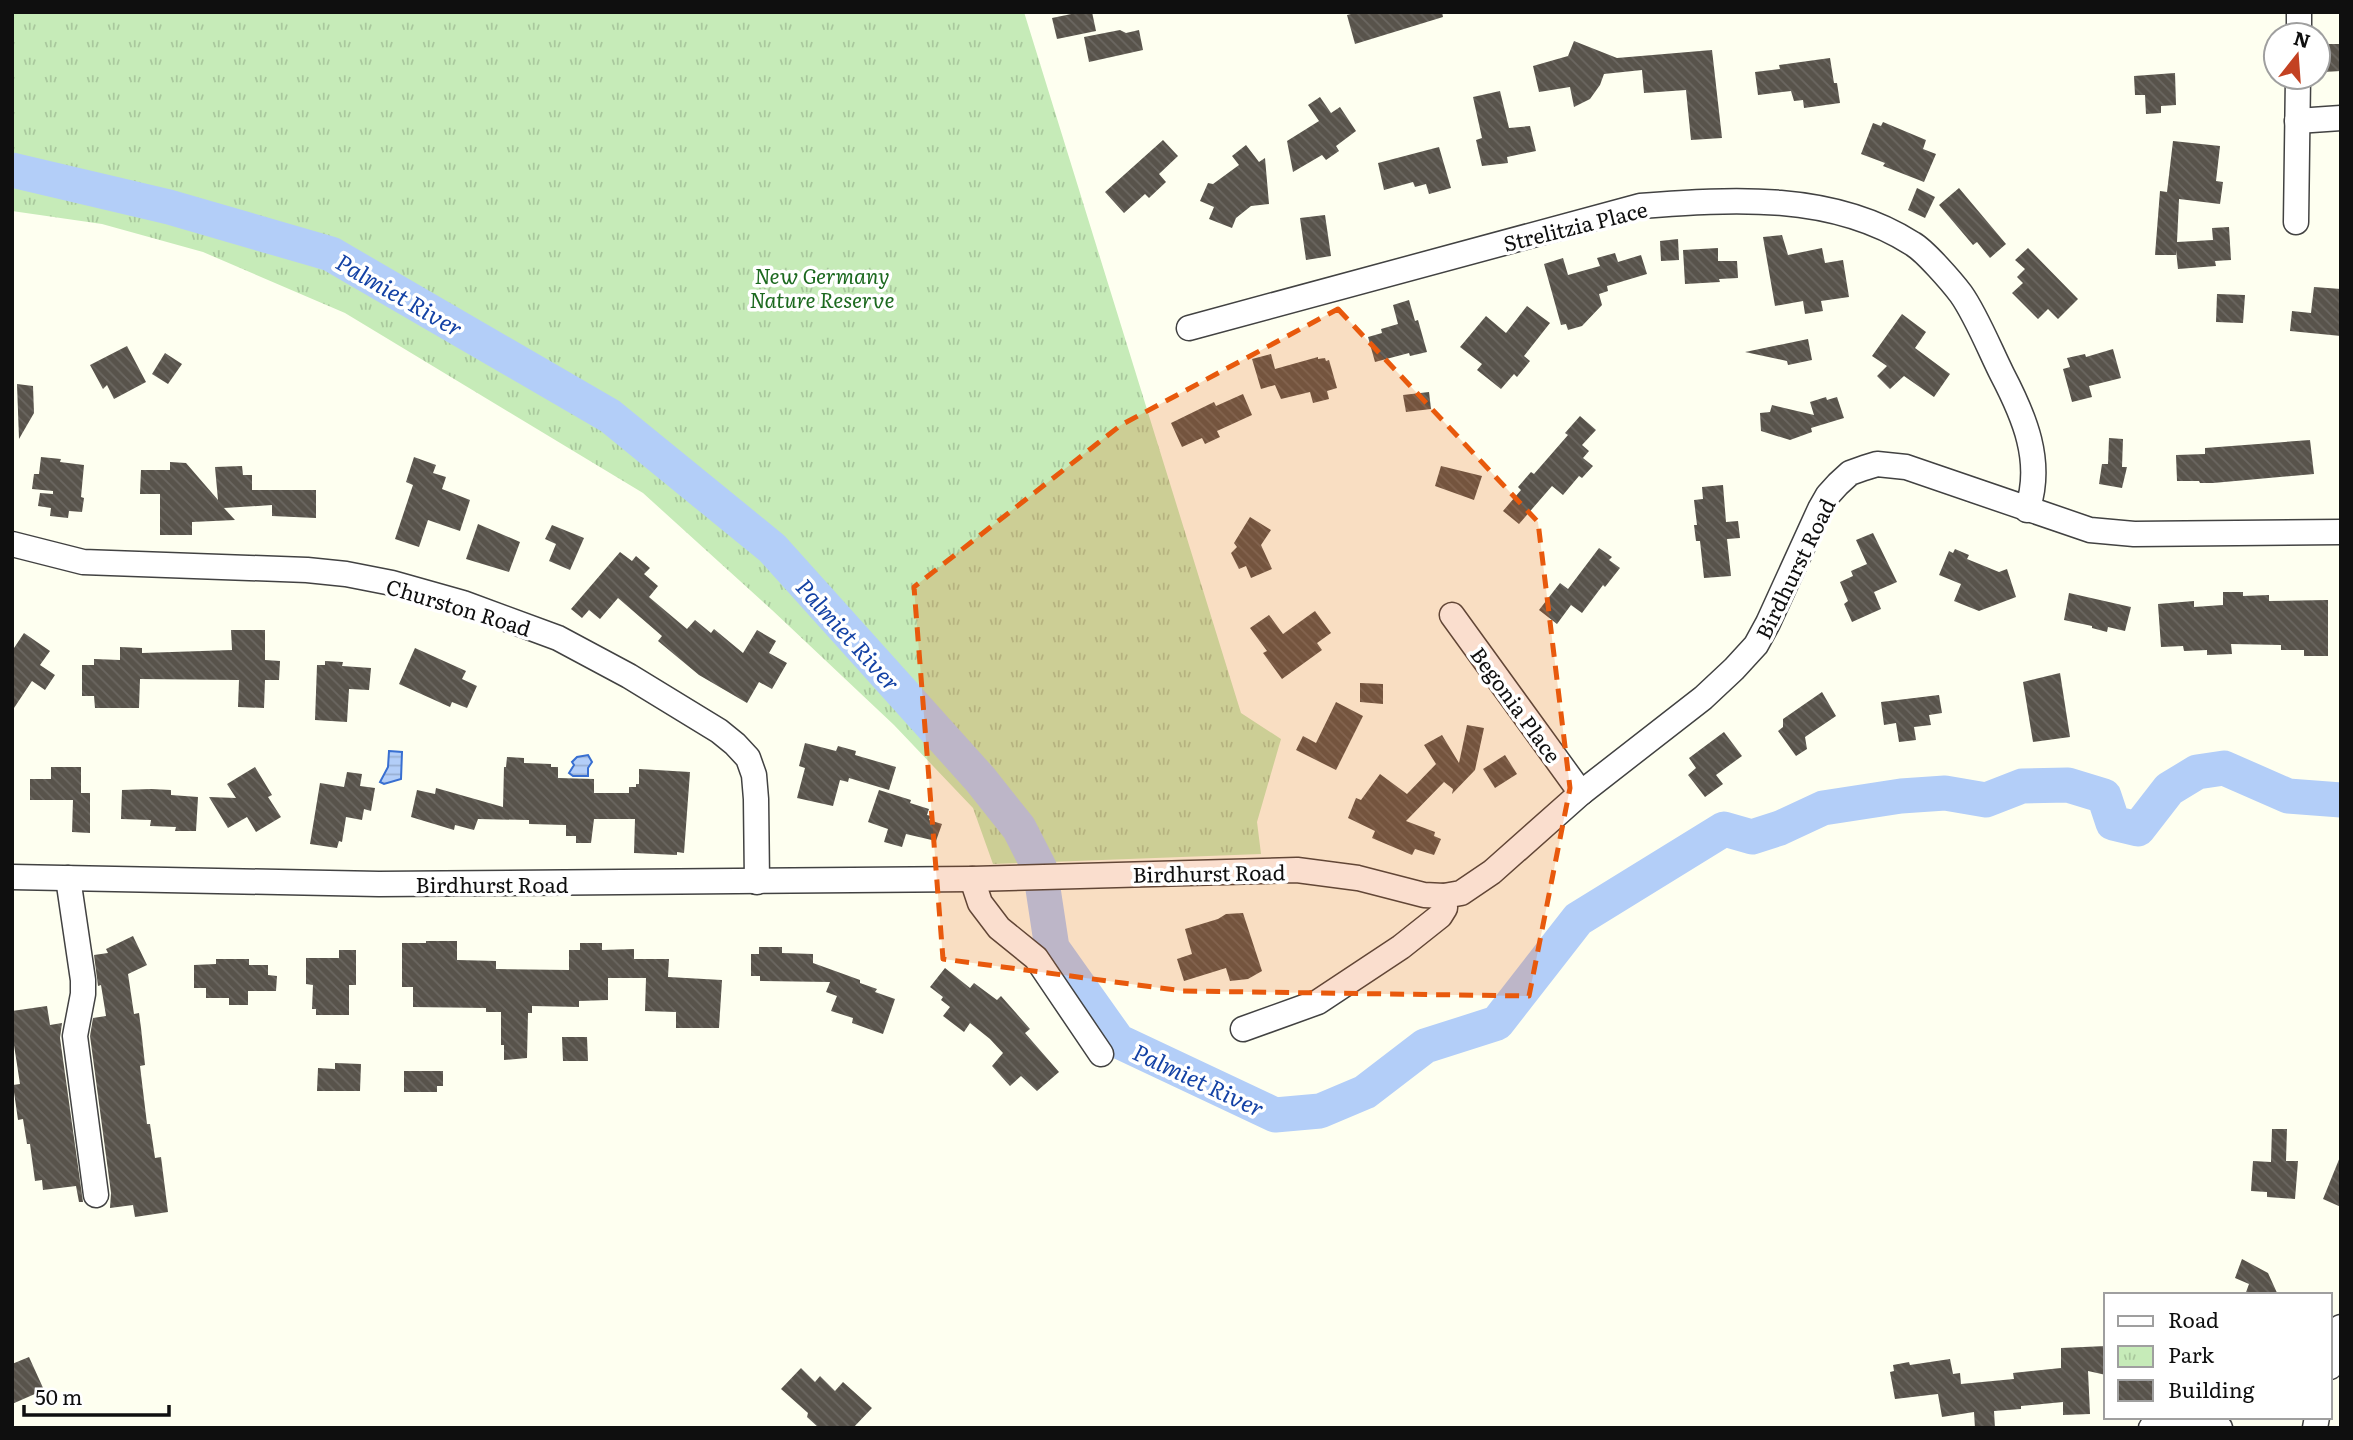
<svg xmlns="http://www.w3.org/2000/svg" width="2353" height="1440" font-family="Literata,serif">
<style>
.park{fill:url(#park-tufts)}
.water{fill:url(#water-rules);stroke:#386fd1;stroke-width:2}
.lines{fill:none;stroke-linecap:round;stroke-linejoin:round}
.river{stroke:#b3cef8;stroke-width:35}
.building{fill:url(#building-back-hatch)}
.minor-casing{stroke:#424242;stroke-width:27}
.minor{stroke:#fff;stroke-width:24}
.marked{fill:#e8590c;fill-opacity:0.2;stroke:#e8590c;stroke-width:5;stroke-dasharray:14 9;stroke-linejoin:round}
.labels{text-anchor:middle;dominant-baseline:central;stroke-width:7;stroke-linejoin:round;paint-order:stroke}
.street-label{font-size:21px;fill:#0f0f0f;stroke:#fff}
.park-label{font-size:21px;font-style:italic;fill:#1c691f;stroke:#fff}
.water-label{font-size:23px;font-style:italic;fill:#1442a5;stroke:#fff}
</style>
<defs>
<pattern id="park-tufts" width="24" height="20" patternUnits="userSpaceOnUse" patternTransform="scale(1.75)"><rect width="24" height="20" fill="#c6ebb8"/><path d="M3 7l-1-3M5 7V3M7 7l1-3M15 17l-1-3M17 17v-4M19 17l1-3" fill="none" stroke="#a9c89d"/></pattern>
<pattern id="water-rules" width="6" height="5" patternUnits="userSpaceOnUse" patternTransform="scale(1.75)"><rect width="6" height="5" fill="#b3cef8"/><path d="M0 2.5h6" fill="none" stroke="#99b0d3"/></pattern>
<pattern id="building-back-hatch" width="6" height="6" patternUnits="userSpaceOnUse" patternTransform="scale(1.75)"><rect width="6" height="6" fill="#58534b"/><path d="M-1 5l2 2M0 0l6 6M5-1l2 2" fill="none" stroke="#6b6761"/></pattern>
</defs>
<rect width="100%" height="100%" fill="#fefff0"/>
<!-- park -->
<path class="park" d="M12 12H1024L1241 713 1281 739 1257 822 1261 854 993 864 973 808 894 725 772 610 643 493 345 313 203 252 102 224 12 211Z"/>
<!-- water -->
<g class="water">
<path d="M389 751 402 752 401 779 384 784 380 782 388 767Z"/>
<path d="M588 755 592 762 588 768V776H573L569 773 574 765 572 762 577 757Z"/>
</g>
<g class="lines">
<!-- river -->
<path class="river" d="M12 170 169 207 331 254 610 416 772 548 980 779 1019 828 1040 869 1052 948 1118 1041 1275 1115 1320 1111 1365 1092 1425 1046 1497 1023 1578 919 1724 829 1752 837 1780 828 1823 808 1901 796 1945 793 1986 800 2022 786 2068 785 2104 796 2113 823 2138 829 2169 789 2197 772 2224 768 2288 796 2341 800"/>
</g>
<!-- building -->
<g class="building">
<path d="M1081 12H1092L1096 31 1057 39 1052 18Z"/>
<path d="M1359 12H1442L1443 17 1355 44 1347 15Z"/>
<path d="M1120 30 1126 33 1139 30 1143 50 1089 62 1084 37Z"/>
<path d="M1574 41 1617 58 1712 50 1722 138 1691 140 1686 90 1644 93 1642 70 1604 74 1600 85 1590 99 1574 107 1570 87 1539 92 1533 66 1568 56Z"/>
<path d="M2324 44H2341V71L2324 72Z"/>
<path d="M1830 58 1834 83H1837L1840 103 1804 108 1803 100 1794 101 1791 91 1758 95 1755 72 1780 69 1779 65Z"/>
<path d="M2175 73 2176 105 2161 106V113L2146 114 2145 95H2135L2134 76Z"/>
<path d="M1500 91 1509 128 1530 126 1536 151 1507 157 1508 163 1482 166 1476 140 1482 138 1473 97Z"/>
<path d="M1320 97 1331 113 1340 107 1356 131 1336 146 1339 151 1326 160 1322 155 1293 172 1287 141 1319 121 1308 105Z"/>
<path d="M1883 122 1926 140 1923 149 1936 154 1924 182 1883 166 1885 163 1861 154 1873 123 1881 126Z"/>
<path d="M1163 140 1178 156 1159 174 1166 182 1149 198 1145 194 1124 213 1105 192Z"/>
<path d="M2173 141 2220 146 2216 181 2223 182 2220 204 2179 199 2177 242 2213 240 2212 228 2229 227 2231 260 2215 261 2216 266 2178 269 2176 250V255H2155L2160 191 2167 192Z"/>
<path d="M1246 145 1259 162 1265 158 1269 204 1251 206 1236 218 1232 228 1209 219 1214 207 1200 201 1208 183 1213 184 1239 165 1232 156Z"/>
<path d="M1439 147 1451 188 1429 194 1426 184 1415 187 1413 182 1384 190 1378 163Z"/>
<path d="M1917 188 1935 197 1925 218 1908 210Z"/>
<path d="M1959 188 2006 244 1990 258 1977 242 1973 245 1939 205Z"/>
<path d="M1325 215 1331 256 1306 260 1300 218Z"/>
<path d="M1782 235 1788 255 1822 248 1825 263 1843 260 1849 297 1821 301 1823 311 1805 314 1803 301 1775 306 1763 237Z"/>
<path d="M1678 239 1679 260 1661 261 1660 241Z"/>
<path d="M1718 248V261H1737L1738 278 1719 279 1720 282 1685 284 1683 250Z"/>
<path d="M2028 248 2078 299 2058 319 2048 309 2038 319 2012 293 2023 283 2017 277 2025 269 2015 260Z"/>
<path d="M1615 253 1618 262 1641 255 1647 274 1607 286 1608 291 1599 294 1602 305 1582 326 1568 330 1566 324 1561 325 1544 264 1563 258 1568 275 1600 266 1597 258Z"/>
<path d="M2314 287 2341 289V336L2290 331 2292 311 2311 313Z"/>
<path d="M2217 294 2245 295 2243 323 2216 322Z"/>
<path d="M1409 300 1415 321 1418 320 1427 352 1410 356 1409 353 1375 362 1368 337 1382 333 1381 329 1398 324 1393 305Z"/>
<path d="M1527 306 1550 323 1524 356 1530 361 1517 377 1514 374 1501 389 1477 370 1482 364 1460 347 1486 316 1506 333Z"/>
<path d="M1902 314 1926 332 1915 348 1950 374 1934 397 1904 376 1890 389 1877 376 1887 366 1872 356Z"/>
<path d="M1808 339 1812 360 1788 365 1787 361 1745 352Z"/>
<path d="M127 346 146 382 114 399 107 385 103 389 90 365Z"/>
<path d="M2113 349 2121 378 2089 386 2092 397 2072 402 2063 369 2070 367 2067 358 2085 354 2086 357Z"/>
<path d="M165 353 182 364 168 384 152 374Z"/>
<path d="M1271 354 1275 369 1318 357V359L1325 358 1326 361 1329 360 1337 388 1327 391 1329 399 1313 403 1310 392 1281 399 1275 385 1261 389 1252 359Z"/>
<path d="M17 384 33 386 34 413 19 439Z"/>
<path d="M1429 392 1431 409 1406 412 1403 395Z"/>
<path d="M1243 394 1252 415 1217 431 1220 437 1205 444 1202 438 1182 447 1171 423 1214 402 1216 406Z"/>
<path d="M1826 397 1827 400 1837 397 1844 418 1811 428 1812 432 1790 440 1761 431 1760 413 1770 412 1772 405 1814 415 1810 402Z"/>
<path d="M1580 416 1596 430 1582 445 1589 451 1583 458 1593 466 1582 478 1579 476 1563 495 1552 486 1519 524 1503 511 1521 490 1518 487 1531 472 1534 474 1568 435 1565 433Z"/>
<path d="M2109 438 2123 439 2122 467H2127L2122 488 2099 484 2102 464H2108Z"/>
<path d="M2310 440 2314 474 2213 483H2200L2199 481H2177L2176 455 2205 454V448Z"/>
<path d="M41 457 61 459 60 462 84 465 81 497 84 498 82 512 69 511 68 518 50 516 51 508 38 506 40 493 53 494V491L32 489 34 474H39Z"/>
<path d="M414 457 436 465 433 473 446 477 442 489 470 500 460 531 428 520 419 547 395 539 413 485 406 482Z"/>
<path d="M170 462 186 463 218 500 215 467 242 466 243 475H252V490H316V518L272 516V505L224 508 235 520 192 522V535H160V494H140L141 470H170Z"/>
<path d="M1441 466 1482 476 1474 500 1435 486Z"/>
<path d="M1723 485 1726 522 1738 521 1740 538 1727 539 1731 576 1704 578 1700 541H1696L1694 525H1697L1694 500 1703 499 1702 487Z"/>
<path d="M1250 517 1271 530 1261 545 1272 569 1251 578 1246 566 1239 569 1231 553 1237 547 1234 543Z"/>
<path d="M478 524 520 542 509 572 466 559Z"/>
<path d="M552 525 584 538 570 570 549 561 556 544 545 539Z"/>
<path d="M1873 533 1897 582 1874 592 1881 609 1852 622 1844 604 1848 601 1840 582 1853 576 1851 571 1867 564 1856 540Z"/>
<path d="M1599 548 1612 557 1609 560 1620 568 1605 587 1603 585 1582 613 1571 605 1557 624 1539 610 1560 583 1568 589Z"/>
<path d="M1955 549 1969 555 1967 559 1999 572 2007 569 2016 597 1979 611 1954 601 1961 584 1939 575 1949 551 1953 553Z"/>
<path d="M620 552 632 561 636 556 650 568 644 574 658 586 649 597 687 629 695 620 711 633 714 629 743 653 757 630 776 641 769 653 787 663 772 689 759 682 747 703 699 675 658 641 662 636 618 598 600 619 589 610 582 618 571 609Z"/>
<path d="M2223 592H2243V596L2269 595V601L2328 600V656H2304V650H2281V645L2231 644 2232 654 2207 655V650L2184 651 2183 646 2161 647 2158 604 2194 601V607L2223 605Z"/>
<path d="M2069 593 2131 607 2125 631 2108 627 2107 632 2092 628V626L2064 620Z"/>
<path d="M1315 611 1331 633 1317 643 1322 650 1282 679 1263 653 1267 651 1250 628 1269 615 1283 634Z"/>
<path d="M231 630H265V660L280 661 279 680H265L264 708 238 707 239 680 140 679 139 708H95L94 696H82V665H94V659L120 660V647L142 648V653L232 650Z"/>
<path d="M24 633 50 651 40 665 55 675 45 690 32 681 12 711V651Z"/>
<path d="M415 648 466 671 462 679 477 686 467 708 452 702 450 707 399 684Z"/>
<path d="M325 661 343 662 342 666 371 668 369 690 349 689 347 722 315 720 317 665H325Z"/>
<path d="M2060 673 2070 737 2033 742 2023 682Z"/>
<path d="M1360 683 1383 684V704L1360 702Z"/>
<path d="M1822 692 1836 716 1805 737 1807 749 1796 756 1778 731 1783 727V719Z"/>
<path d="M1939 695 1942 713 1929 715 1931 725 1914 727 1916 740 1899 742 1896 723 1884 725 1881 702Z"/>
<path d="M1336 702 1363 716 1336 770 1296 750 1303 736 1316 743Z"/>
<path d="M1467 725 1484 728 1475 770 1452 794 1453 789 1444 782 1406 821 1435 832 1434 836 1441 839 1434 855 1415 849 1412 855 1372 838 1375 831 1348 818 1356 798 1361 800 1380 774 1407 794 1436 764 1424 745 1442 735 1459 763Z"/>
<path d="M1724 732 1742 756 1716 775 1723 784 1705 797 1688 775 1696 768 1689 758Z"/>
<path d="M805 743 836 751 838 746 856 751 855 755 896 767 889 790 849 778 848 782 840 780 833 806 797 798 805 768 799 766Z"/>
<path d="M1505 755 1517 774 1495 788 1483 769Z"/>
<path d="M507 757 524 758V763L551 764V767H558V778L594 779V793H629V787H636V784H639V769L690 772 684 853 677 852V855L634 853 635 819H594L591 843H576V836H566V825L529 824V820L478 819 474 830 455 825 454 830 411 817 417 790 435 794 436 788 503 807 504 767H506Z"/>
<path d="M51 767H81V793H90V833L72 832 73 800H30V779H51Z"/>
<path d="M255 767 272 795 268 797 281 817 256 832 247 817 228 828 209 797 236 798 227 784Z"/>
<path d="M347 772 362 774 360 786 375 788 371 811 364 809 362 820 346 817 342 842 339 841 337 848 310 844 320 783 344 787Z"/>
<path d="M151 789 171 790V795L198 797 196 831H175L176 827 150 826 151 820 121 819 122 790Z"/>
<path d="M879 790 911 800 910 803 929 809 927 815 931 816 929 820 942 824 936 841 906 834 902 847 884 842 888 829 868 822Z"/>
<path d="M1243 913 1262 971 1248 979 1230 981 1226 968 1184 981 1177 959 1192 954 1185 929 1218 919 1226 914Z"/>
<path d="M133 936 147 965 128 974 134 1014 139 1013 141 1028 145 1065 140 1066 147 1124H150L155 1158 161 1157 168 1212 135 1217 133 1205 110 1208 111 1193 90 1036 93 1018 106 1016 101 985 98 986 94 955 108 953 106 949Z"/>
<path d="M426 941H457V960L496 961V969L569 970V950H580V943H602V950L634 949V959H669L668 977 722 980 719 1028H676V1012L645 1011 646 978H608V1000L579 1001V1007L532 1006V1013H528L527 1058 504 1060V1045H501V1012H486V1008L413 1007V987H402V943H426Z"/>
<path d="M759 947H782V953L813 954V963L860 980V983L877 989 875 992 895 999 883 1034 852 1023 853 1018 831 1011 837 996 826 992 830 982 760 981V976H751V954H759Z"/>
<path d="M339 950H356V985H349V1015H316V1009H312L313 985 306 984V958H339Z"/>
<path d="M216 959H249V965H268V975L277 976 276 991H248V1005H229V998H206V988H194V965L216 964Z"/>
<path d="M945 968 970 988 974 983 997 1000 1001 996 1030 1029 1025 1033 1059 1072 1037 1091 1021 1076 1010 1086 992 1066 1003 1053 990 1039 970 1023 964 1032 943 1016 950 1007 941 1000 943 997 930 987Z"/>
<path d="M47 1006 50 1025 62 1023 60 1038 83 1202H79L76 1186 43 1190 42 1180 35 1181 30 1144H27L23 1119 18 1120 13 1085 20 1084 12 1032V1011Z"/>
<path d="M562 1037H587L588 1061H563Z"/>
<path d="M335 1063 361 1064 360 1091H317L318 1068 335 1069Z"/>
<path d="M404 1071H443V1086H437V1092H404Z"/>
<path d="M2272 1129H2287L2286 1161H2298L2295 1199 2267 1197V1192L2251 1191 2253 1161 2271 1162Z"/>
<path d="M2340 1157H2341V1207L2323 1199Z"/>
<path d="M2242 1259 2268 1273 2278 1295H2245L2249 1284 2235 1278Z"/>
<path d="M2106 1346V1375L2088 1371 2090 1414 2063 1415V1402L2021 1406V1409L1994 1411 1995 1428H1975L1974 1412 1942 1417 1938 1394 1895 1399 1890 1372 1894 1371 1893 1365 1909 1362 1910 1365 1950 1359 1953 1374 1960 1373 1961 1384 2014 1379 2013 1373 2061 1368V1348Z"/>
<path d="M29 1357 44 1390 12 1404V1364Z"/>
<path d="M801 1368 815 1382 820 1376 835 1391 843 1382 872 1408 853 1428H819L807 1417 808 1413 781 1389Z"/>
</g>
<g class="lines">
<defs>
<g id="minor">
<path d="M2299 35V12"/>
<path d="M2297 121 2341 118"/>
<path d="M2296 222 2298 77"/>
<path d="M1189 328 1640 206C1732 199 1832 192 1913 244 1925 251 1952 282 1961 294 1976 315 1990 350 2002 374 2024 416 2044 462 2027 510"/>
<path d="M12 544 83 562 307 570 346 574 392 583 463 603 558 638 629 676 719 731 735 744 748 758 754 775 756 799 757 882"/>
<path d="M1452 615 1581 793"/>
<path d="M12 877 379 884 972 879 1297 870 1358 878 1424 895 1444 896 1461 893 1492 872 1581 793 1703 698 1734 669 1756 645 1768 623 1820 509 1828 495 1838 484 1850 473 1864 468 1877 464 1906 467 2090 530 2134 534 2341 532"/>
<path d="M68 878 83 980V994L75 1036 96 1195"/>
<path d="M972 879 980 903 999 928 1036 958 1101 1054"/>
<path d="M1243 1029 1318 1002 1401 947 1440 916 1445 908 1444 896"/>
<path d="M2330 1367 2341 1327"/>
<path d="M2151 1428 2209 1421 2220 1428"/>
<path d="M2315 1428 2317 1417"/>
</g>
</defs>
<!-- minor casing -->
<use href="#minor" class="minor-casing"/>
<!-- minor -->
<use href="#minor" class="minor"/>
</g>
<!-- marked area -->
<path class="marked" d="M1338 309 1538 522 1570 788 1529 996 1183 991 943 959 914 587 1121 425Z"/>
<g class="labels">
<!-- street labels -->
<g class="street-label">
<text transform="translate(1575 225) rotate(-14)">Strelitzia Place</text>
<text transform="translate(1794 568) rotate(-64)">Birdhurst Road</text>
<text transform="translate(459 606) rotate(17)">Churston Road</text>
<text transform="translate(1517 704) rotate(54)">Begonia Place</text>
<text transform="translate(1209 872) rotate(-1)">Birdhurst Road</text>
<text x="492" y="883">Birdhurst Road</text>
</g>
<!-- park labels -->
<g class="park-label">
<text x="822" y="274">New Germany<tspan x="822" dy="24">Nature Reserve</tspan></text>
</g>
<!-- water labels -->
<g class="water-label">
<text transform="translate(400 294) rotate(30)">Palmiet River</text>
<text transform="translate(849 634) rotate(48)">Palmiet River</text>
<text transform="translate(1199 1079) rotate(25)">Palmiet River</text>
</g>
</g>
<!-- border -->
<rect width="2353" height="1440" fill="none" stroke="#0f0f0f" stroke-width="28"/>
<!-- legend -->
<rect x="2104" y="1293" width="228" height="126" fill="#ffffff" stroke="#9f9f9f" stroke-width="2"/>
<rect x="2118" y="1316" width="35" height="10" fill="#ffffff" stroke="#9f9f9f" stroke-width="2"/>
<text x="2168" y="1328" font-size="21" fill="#0f0f0f">Road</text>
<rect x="2118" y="1346" width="35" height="21" fill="url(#park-tufts)" stroke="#9f9f9f" stroke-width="2"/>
<text x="2168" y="1363" font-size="21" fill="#0f0f0f">Park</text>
<rect x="2118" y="1380" width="35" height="21" fill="url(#building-back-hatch)" stroke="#9f9f9f" stroke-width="2"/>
<text x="2168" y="1398" font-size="21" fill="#0f0f0f">Building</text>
<!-- north arrow -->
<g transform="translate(2297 56) rotate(17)"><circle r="33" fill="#ffffff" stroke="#9f9f9f" stroke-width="2"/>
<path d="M0-5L12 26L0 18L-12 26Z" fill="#c34122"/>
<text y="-10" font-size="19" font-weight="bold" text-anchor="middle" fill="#0f0f0f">N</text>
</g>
<!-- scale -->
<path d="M24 1405v10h145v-10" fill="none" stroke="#0f0f0f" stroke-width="3.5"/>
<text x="35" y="1405" font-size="21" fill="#0f0f0f" stroke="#ffffff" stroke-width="5" paint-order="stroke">50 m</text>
</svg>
